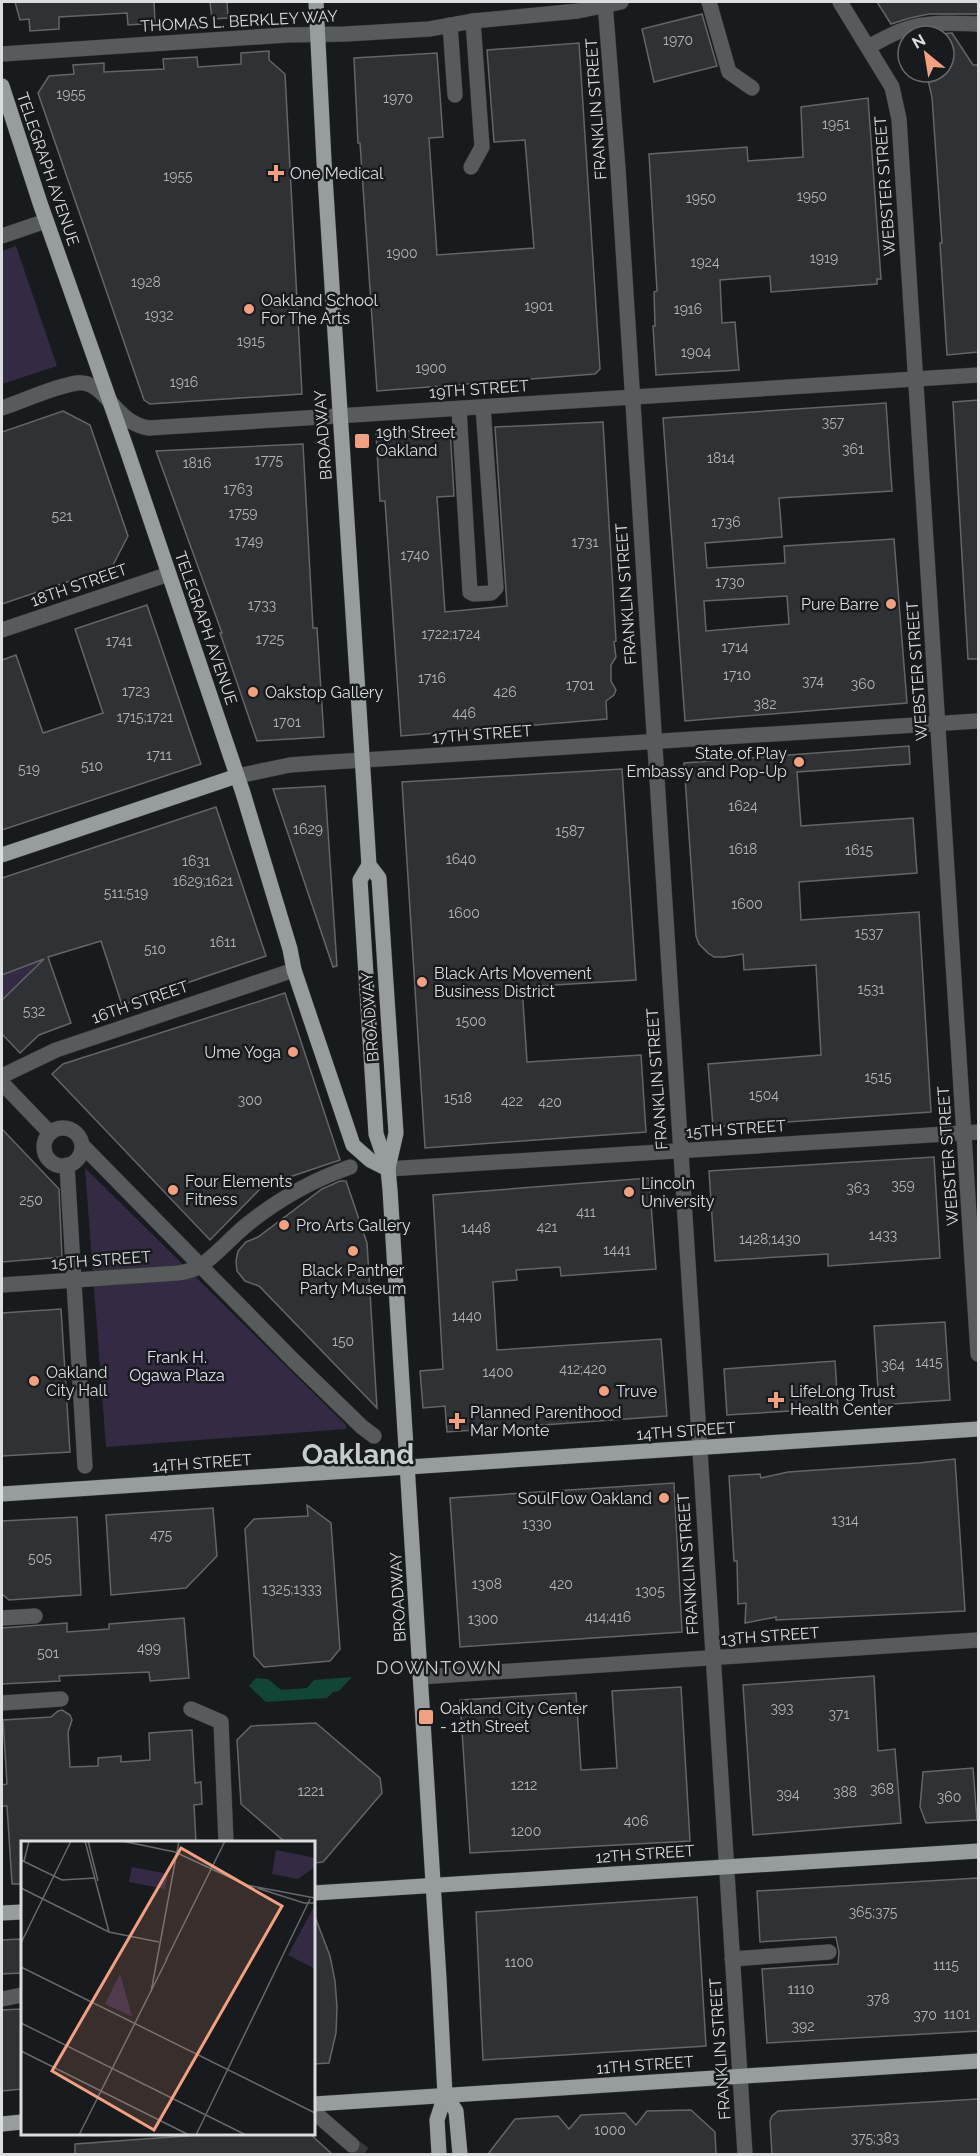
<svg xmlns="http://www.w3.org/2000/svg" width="980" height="2156" font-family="Raleway,sans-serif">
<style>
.green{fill:#342a43}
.water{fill:#104538}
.building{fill:#303135;stroke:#636569;stroke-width:1.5;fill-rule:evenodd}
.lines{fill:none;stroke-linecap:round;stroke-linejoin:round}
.minor-tunnel{stroke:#35383a;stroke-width:15;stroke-dasharray:15 8;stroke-linecap:butt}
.minor-casing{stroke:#333638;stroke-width:16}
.major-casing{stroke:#333638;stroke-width:16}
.minor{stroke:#585b5b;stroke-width:15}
.major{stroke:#979c9c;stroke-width:15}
.poi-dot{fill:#f2a080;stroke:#181b1d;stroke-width:2}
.labels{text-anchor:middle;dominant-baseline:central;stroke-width:5;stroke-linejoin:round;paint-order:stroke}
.number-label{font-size:14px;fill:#b0b3b4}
.street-label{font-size:16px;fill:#dbdedf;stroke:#181b1d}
.poi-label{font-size:16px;fill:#dbdedf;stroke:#181b1d;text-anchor:start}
.park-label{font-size:16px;fill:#e8def8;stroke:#181b1d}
.neighbourhood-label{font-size:18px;letter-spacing:1.5px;fill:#c7cccf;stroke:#181b1d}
.town-label{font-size:28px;font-weight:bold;fill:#c7cccf;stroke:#181b1d}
.inset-road{fill:none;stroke:#66696b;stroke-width:1.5}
.view{fill:#f2a080;fill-opacity:0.15;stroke:#f2a080;stroke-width:3}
.inset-edge{fill:none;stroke:#dbdedf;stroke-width:3}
</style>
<rect width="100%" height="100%" fill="#181b1d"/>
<!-- green -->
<g class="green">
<path d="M16 246 57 366 2 384V251Z"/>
<path d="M43 959 2 1000V975Z"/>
<path d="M85 1168 346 1425V1429L106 1447Z"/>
</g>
<!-- water -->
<path class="water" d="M352 1677 339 1691 333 1692 327 1698 266 1702 249 1686 256 1678 268 1679 281 1690 307 1688 314 1680Z"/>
<!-- building -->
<g class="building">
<path d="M15 2H154L155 23 128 25 127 13 59 17V29L30 31 29 19 20 20Z"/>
<path d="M210 2H227L228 18 212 19Z"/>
<path d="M877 2H978V14H929L910 18 891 24Z"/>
<path d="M702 14 717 66 654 82 642 29Z"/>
<path d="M952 33 973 65H978V352L947 355 940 243H942L932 97 926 72H944V36H917Z"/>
<path d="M579 43 600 369 595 374 377 391 360 143H358L354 58 437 53 443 137 429 138 437 255 534 248 525 140 494 142 487 50Z"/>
<path d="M269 51V60L285 74 302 394 150 404 144 400 38 93 49 76 74 74 73 65 104 63V72L164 69 163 59 197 57 198 67 241 64V53Z"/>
<path d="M868 98 881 279H877V284L771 292 770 276 720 280 722 323 735 322 739 370 656 375 653 326H655L654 292 657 291 649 154 747 147 748 161 803 157 801 107Z"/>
<path d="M978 400V659H968L953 402Z"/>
<path d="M886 403 892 491 779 498 782 537 705 543 707 568 785 563 784 546 894 539 907 703 685 721 663 418ZM787 596 789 624 706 631 704 601Z"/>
<path d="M63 411 90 425 128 536 112 567 2 604V432Z"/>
<path d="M603 422 616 641 614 642 616 657 611 665V681L616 690 614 695 606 701 607 719 401 736 385 501H380L376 433 450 428 454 496 437 497 445 612 507 606 495 427Z"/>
<path d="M303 444 313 628H317L324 737 257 741 220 633H222L156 451Z"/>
<path d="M147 605 201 764 2 830V660L16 655 43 733 103 713 75 629Z"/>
<path d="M909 746 910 764 797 772 801 826 913 818 917 873 799 882 801 920 919 912 931 1112 713 1127 708 1064 821 1055 816 965 744 970 743 954 724 957H714L708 953 699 944 696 936 684 763Z"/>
<path d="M622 769 636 980 522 987 526 1046 527 1062 641 1055 646 1132 425 1148 402 782Z"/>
<path d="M325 786 337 966 333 967 273 789Z"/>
<path d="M216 807 266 956 122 1005 101 941 48 957 71 1023 39 1035 20 1053 2 1034V1000L44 959 2 975V878Z"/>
<path d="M285 993 340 1160 263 1186 210 1240 52 1074 63 1064Z"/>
<path d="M2 1129 59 1189 62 1257 2 1262Z"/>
<path d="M934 1157 940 1258 828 1266V1254L715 1261 709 1171Z"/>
<path d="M649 1178 656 1269 561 1276 560 1267 516 1270 517 1280 493 1282 497 1350 661 1339 667 1416 447 1432 445 1406 423 1408 420 1371 443 1369 433 1195Z"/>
<path d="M340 1181H346L367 1243 377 1408 259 1286 245 1281 237 1271 236 1261 238 1251 246 1242 258 1237 322 1189Z"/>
<path d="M61 1309 70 1452 2 1456V1313Z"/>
<path d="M945 1322 950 1400 879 1405 874 1326Z"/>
<path d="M835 1361 838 1408 727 1415 724 1369Z"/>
<path d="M955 1459 965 1611 776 1620V1617L745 1623 746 1603 738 1604 737 1561H734L729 1476 760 1474 761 1478 788 1472 918 1463Z"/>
<path d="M674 1483 682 1632 460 1647 450 1498Z"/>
<path d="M307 1505 331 1523 340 1649 330 1661 264 1667 254 1656 245 1529 254 1519 308 1516Z"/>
<path d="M213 1508 217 1556 186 1588 111 1595 106 1515Z"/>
<path d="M77 1517 81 1595 9 1600 2 1594V1521Z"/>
<path d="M184 1618 189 1678 150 1681 149 1672 59 1676 60 1681 2 1684V1628L67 1623V1632L109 1629V1624Z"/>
<path d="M874 1676 878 1751 895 1749 901 1823 753 1835 743 1685Z"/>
<path d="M681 1687 690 1841 470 1853 460 1700 576 1693 581 1770 617 1768 612 1691Z"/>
<path d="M62 1710 70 1715 72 1720 68 1732 70 1767 98 1766V1758L121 1756V1762L150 1760 149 1733 192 1730 195 1783 201 1782 202 1804 194 1805 196 1842H22V1884H12L7 1806H2V1785L7 1784 3 1720 51 1717 58 1711Z"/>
<path d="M316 1723 380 1778 382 1793 323 1862 314 1863V1842H285L241 1804 237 1740 251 1726Z"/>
<path d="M973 1768 977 1820 926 1823 920 1807 923 1772Z"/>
<path d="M978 1878V2031L767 2043 762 1969 838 1964 839 1952 836 1937 760 1942 757 1891Z"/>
<path d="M697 1897 706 2046 483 2060 476 1912Z"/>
<path d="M314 1914 330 1956 335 1981 337 2007 336 2033 329 2063 314 2064Z"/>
<path d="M22 1939V1973L2 1974V1940Z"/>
<path d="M22 2009V2089L2 2091V2010Z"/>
<path d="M978 2099V2154H772L770 2121 772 2116 778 2111Z"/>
<path d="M691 2110 715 2132 716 2154H488L515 2119 558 2116 569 2129 581 2115 625 2113 636 2125 647 2111Z"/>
<path d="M228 2133H309L332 2154H75V2144Z"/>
</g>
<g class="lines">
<!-- minor-tunnel -->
<path class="minor-tunnel" d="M352 2145 364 2154"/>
<defs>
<g id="minor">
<path d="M605 2 618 169 745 2154"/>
<path d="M709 2 729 72 752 88"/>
<path d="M840 2 892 87 899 119 978 1354"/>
<path d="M450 25 455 95"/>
<path d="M868 47C880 41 891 34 903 30 926 21 954 23 978 24"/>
<path d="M2 54 286 35 346 34 429 29 473 21 578 11 621 2"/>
<path d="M471 167 482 147 473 21"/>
<path d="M2 236 46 221"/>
<path d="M2 408C23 401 55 386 77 383 107 380 113 423 149 428L978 375"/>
<path d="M459 409 470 592 474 594 491 593 496 588 483 407"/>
<path d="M2 630 169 574"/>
<path d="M237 776 290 765 316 763 978 721"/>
<path d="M2 1076 56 1050 294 970"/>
<path d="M2 1083 50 1133"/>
<circle cx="63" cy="1147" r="19"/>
<path d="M83 1146 293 1360 362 1427 374 1436"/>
<path d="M67 1165 85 1466"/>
<path d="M388 1169 978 1132"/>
<path d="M2 1285 178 1273C186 1272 194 1270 200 1266 216 1256 233 1235 249 1223 279 1199 313 1180 350 1167"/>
<path d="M2 1618 35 1616"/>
<path d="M420 1677 978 1640"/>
<path d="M2 1703 61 1699"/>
<path d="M191 1709 221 1722 226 1842"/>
<path d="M732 1959 829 1952"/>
<path d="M2 1999 22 1995"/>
<path d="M314 2112 352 2145"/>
</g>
<g id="major">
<path d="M316 2 324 161 369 865 379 878 396 1133 388 1168"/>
<path d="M2 86 40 203 127 450 243 793 290 949 294 970 353 1145 370 1160 388 1169"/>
<path d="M2 855 237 776"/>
<path d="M369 865 360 880 376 1134 388 1169 390 1190 439 1979 445 2095 437 2120 439 2154"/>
<path d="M2 1494 978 1429"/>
<path d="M314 1893 978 1851"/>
<path d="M2 1913 22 1912"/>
<path d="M445 2095 456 2111 460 2154"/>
<path d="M314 2104 978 2061"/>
<path d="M2 2124 22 2122"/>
</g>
</defs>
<!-- minor casing -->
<use href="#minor" class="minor-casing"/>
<!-- major casing -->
<use href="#major" class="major-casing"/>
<!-- minor -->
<use href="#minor" class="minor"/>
<!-- major -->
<use href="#major" class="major"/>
</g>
<!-- markers -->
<g class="poi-dot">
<path d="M273 164h6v6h6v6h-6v6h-6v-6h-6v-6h6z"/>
<circle cx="249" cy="309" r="6"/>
<rect x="354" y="433" width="16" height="16" rx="3"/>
<circle cx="891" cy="604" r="6"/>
<circle cx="253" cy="692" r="6"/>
<circle cx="799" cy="762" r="6"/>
<circle cx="422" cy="982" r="6"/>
<circle cx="293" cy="1052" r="6"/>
<circle cx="173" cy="1190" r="6"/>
<circle cx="629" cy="1192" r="6"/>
<circle cx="284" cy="1225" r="6"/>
<circle cx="353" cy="1251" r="6"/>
<circle cx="34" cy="1381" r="6"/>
<circle cx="604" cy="1391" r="6"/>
<path d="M773 1391h6v6h6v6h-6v6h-6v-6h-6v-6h6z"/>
<path d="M454 1412h6v6h6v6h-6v6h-6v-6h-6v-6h6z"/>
<circle cx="664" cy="1498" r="6"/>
<rect x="418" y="1709" width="16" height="16" rx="3"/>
</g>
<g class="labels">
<!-- number labels -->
<g class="number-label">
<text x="678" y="40">1970</text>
<text x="71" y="94">1955</text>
<text x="398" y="98">1970</text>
<text x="836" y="124">1951</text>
<text x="178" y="176">1955</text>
<text x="812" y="196">1950</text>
<text x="701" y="198">1950</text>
<text x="402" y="253">1900</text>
<text x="824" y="258">1919</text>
<text x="705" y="262">1924</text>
<text x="146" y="282">1928</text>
<text x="539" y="306">1901</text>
<text x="688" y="309">1916</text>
<text x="159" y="315">1932</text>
<text x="251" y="341">1915</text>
<text x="696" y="352">1904</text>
<text x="431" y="368">1900</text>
<text x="184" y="382">1916</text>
<text x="833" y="422">357</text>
<text x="853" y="449">361</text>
<text x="721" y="458">1814</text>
<text x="269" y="460">1775</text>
<text x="197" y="463">1816</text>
<text x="238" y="489">1763</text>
<text x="243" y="513">1759</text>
<text x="62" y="516">521</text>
<text x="726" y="522">1736</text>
<text x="249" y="541">1749</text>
<text x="585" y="542">1731</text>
<text x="415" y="555">1740</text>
<text x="730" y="582">1730</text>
<text x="262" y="605">1733</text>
<text x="451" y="634">1722;1724</text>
<text x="270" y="639">1725</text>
<text x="119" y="641">1741</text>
<text x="735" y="647">1714</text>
<text x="737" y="675">1710</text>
<text x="432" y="678">1716</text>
<text x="813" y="681">374</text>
<text x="863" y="684">360</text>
<text x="580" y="685">1701</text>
<text x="136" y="691">1723</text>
<text x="505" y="692">426</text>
<text x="765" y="704">382</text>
<text x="464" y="713">446</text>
<text x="145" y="717">1715;1721</text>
<text x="287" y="722">1701</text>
<text x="159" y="755">1711</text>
<text x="92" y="766">510</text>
<text x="29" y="769">519</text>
<text x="743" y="806">1624</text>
<text x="308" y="829">1629</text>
<text x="570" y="831">1587</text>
<text x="743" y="849">1618</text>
<text x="859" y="850">1615</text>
<text x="461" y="859">1640</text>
<text x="196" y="861">1631</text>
<text x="203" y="881">1629;1621</text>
<text x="126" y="893">511;519</text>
<text x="747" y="904">1600</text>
<text x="464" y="913">1600</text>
<text x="869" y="933">1537</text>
<text x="223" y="942">1611</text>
<text x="155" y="949">510</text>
<text x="871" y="989">1531</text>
<text x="34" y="1011">532</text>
<text x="471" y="1021">1500</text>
<text x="878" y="1077">1515</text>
<text x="764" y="1095">1504</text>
<text x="458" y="1098">1518</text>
<text x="250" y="1100">300</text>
<text x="512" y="1101">422</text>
<text x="550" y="1102">420</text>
<text x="903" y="1185">359</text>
<text x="858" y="1188">363</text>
<text x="31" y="1200">250</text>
<text x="586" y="1212">411</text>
<text x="547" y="1227">421</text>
<text x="476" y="1228">1448</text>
<text x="883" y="1235">1433</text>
<text x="770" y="1239">1428;1430</text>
<text x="617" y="1250">1441</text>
<text x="467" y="1316">1440</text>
<text x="343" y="1341">150</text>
<text x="929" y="1362">1415</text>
<text x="893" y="1365">364</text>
<text x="583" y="1369">412;420</text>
<text x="498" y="1372">1400</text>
<text x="845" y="1520">1314</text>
<text x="537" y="1524">1330</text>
<text x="161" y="1535">475</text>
<text x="40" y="1558">505</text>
<text x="487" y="1584">1308</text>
<text x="561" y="1584">420</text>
<text x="292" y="1589">1325;1333</text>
<text x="650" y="1591">1305</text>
<text x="608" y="1617">414;416</text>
<text x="483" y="1619">1300</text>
<text x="149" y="1648">499</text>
<text x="48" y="1653">501</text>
<text x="782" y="1708">393</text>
<text x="839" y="1714">371</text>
<text x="524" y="1785">1212</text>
<text x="882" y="1789">368</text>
<text x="311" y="1791">1221</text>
<text x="845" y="1792">388</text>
<text x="788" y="1794">394</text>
<text x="949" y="1797">360</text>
<text x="636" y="1821">406</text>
<text x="526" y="1831">1200</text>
<text x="873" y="1912">365;375</text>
<text x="519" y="1962">1100</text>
<text x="946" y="1965">1115</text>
<text x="801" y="1989">1110</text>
<text x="878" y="1999">378</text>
<text x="957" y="2014">1101</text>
<text x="925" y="2015">370</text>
<text x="803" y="2026">392</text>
<text x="610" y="2130">1000</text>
<text x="875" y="2138">375;383</text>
</g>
<!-- street labels -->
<g class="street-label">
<text transform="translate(239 21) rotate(-3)">THOMAS L. BERKLEY WAY</text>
<text transform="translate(596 109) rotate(-94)">FRANKLIN STREET</text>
<text transform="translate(48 169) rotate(71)">TELEGRAPH AVENUE</text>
<text transform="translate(885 186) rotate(-94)">WEBSTER STREET</text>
<text transform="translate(479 389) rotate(-4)">19TH STREET</text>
<text transform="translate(323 435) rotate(-94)">BROADWAY</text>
<text transform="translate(79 585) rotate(-19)">18TH STREET</text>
<text transform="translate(626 594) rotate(-94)">FRANKLIN STREET</text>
<text transform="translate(206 628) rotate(71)">TELEGRAPH AVENUE</text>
<text transform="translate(917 671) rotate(-94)">WEBSTER STREET</text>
<text transform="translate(482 734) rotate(-4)">17TH STREET</text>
<text transform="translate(140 1002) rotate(-19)">16TH STREET</text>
<text transform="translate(370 1017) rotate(-94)">BROADWAY</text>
<text transform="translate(657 1079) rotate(-94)">FRANKLIN STREET</text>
<text transform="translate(736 1129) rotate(-4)">15TH STREET</text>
<text transform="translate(948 1156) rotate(-94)">WEBSTER STREET</text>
<text transform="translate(101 1260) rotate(-4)">15TH STREET</text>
<text transform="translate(686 1431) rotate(-4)">14TH STREET</text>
<text transform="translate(202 1463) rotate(-4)">14TH STREET</text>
<text transform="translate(688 1564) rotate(-94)">FRANKLIN STREET</text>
<text transform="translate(398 1597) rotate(-93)">BROADWAY</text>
<text transform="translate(770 1636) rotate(-4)">13TH STREET</text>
<text transform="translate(645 1854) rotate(-4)">12TH STREET</text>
<text transform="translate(720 2049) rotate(-94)">FRANKLIN STREET</text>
<text transform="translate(645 2065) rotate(-4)">11TH STREET</text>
</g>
<!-- poi labels -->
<g class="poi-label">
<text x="290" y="173">One Medical</text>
<text x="261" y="300">Oakland School<tspan x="261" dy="18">For The Arts</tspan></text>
<text x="376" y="432">19th Street<tspan x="376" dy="18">Oakland</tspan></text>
<text x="879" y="604" text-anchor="end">Pure Barre</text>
<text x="265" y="692">Oakstop Gallery</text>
<text x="787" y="753" text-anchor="end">State of Play<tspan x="787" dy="18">Embassy and Pop-Up</tspan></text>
<text x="434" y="973">Black Arts Movement<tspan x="434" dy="18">Business District</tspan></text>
<text x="281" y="1052" text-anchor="end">Ume Yoga</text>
<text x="185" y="1181">Four Elements<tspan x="185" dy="18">Fitness</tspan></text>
<text x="641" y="1183">Lincoln<tspan x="641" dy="18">University</tspan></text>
<text x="296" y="1225">Pro Arts Gallery</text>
<text x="353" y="1270" text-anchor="middle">Black Panther<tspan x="353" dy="18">Party Museum</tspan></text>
<text x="46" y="1372">Oakland<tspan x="46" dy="18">City Hall</tspan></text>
<text x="616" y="1391">Truve</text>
<text x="790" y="1391">LifeLong Trust<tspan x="790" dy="18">Health Center</tspan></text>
<text x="470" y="1412">Planned Parenthood<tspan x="470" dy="18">Mar Monte</tspan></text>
<text x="652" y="1498" text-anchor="end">SoulFlow Oakland</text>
<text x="440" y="1708">Oakland City Center<tspan x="440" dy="18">- 12th Street</tspan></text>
</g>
<!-- park labels -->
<g class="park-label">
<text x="177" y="1357">Frank H.<tspan x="177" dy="18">Ogawa Plaza</tspan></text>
</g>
<!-- neighbourhood labels -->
<g class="neighbourhood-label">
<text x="439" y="1667">DOWNTOWN</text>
</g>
<!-- town labels -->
<g class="town-label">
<text x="358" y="1454">Oakland</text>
</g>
</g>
<!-- overview -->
<g transform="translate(21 1841)">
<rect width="294" height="294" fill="#181b1d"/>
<path d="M255 9 294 17V26L277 38 251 33ZM111 26 147 33 144 48 108 41ZM294 64V128L267 114ZM99 133 111 175H110L84 163Z" fill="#342a43"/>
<path class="inset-road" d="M64 0 88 91 138 101M67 0 77 40M101 0 154 11 225 44 294 57M0 19 41 39 74 37M3 20 8 0M0 47 88 91M236 47 283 62H294M0 102 50 0M145 119 204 0M0 126 294 272M130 151 158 0M0 182 225 294M0 210 168 294M58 294 146 118M175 294 289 58"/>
<path class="view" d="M160 7 261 65 133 289 31 230Z"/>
<rect width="294" height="294" class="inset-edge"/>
</g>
<!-- border -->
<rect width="980" height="2156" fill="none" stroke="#dbdedf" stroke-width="6"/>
<!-- north arrow -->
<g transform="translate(926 54) rotate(330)"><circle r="28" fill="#181b1d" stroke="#66696b" stroke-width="1.5"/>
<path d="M0-4.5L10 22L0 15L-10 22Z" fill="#f2a080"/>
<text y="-9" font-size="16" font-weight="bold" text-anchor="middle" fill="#dbdedf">N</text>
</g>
</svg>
